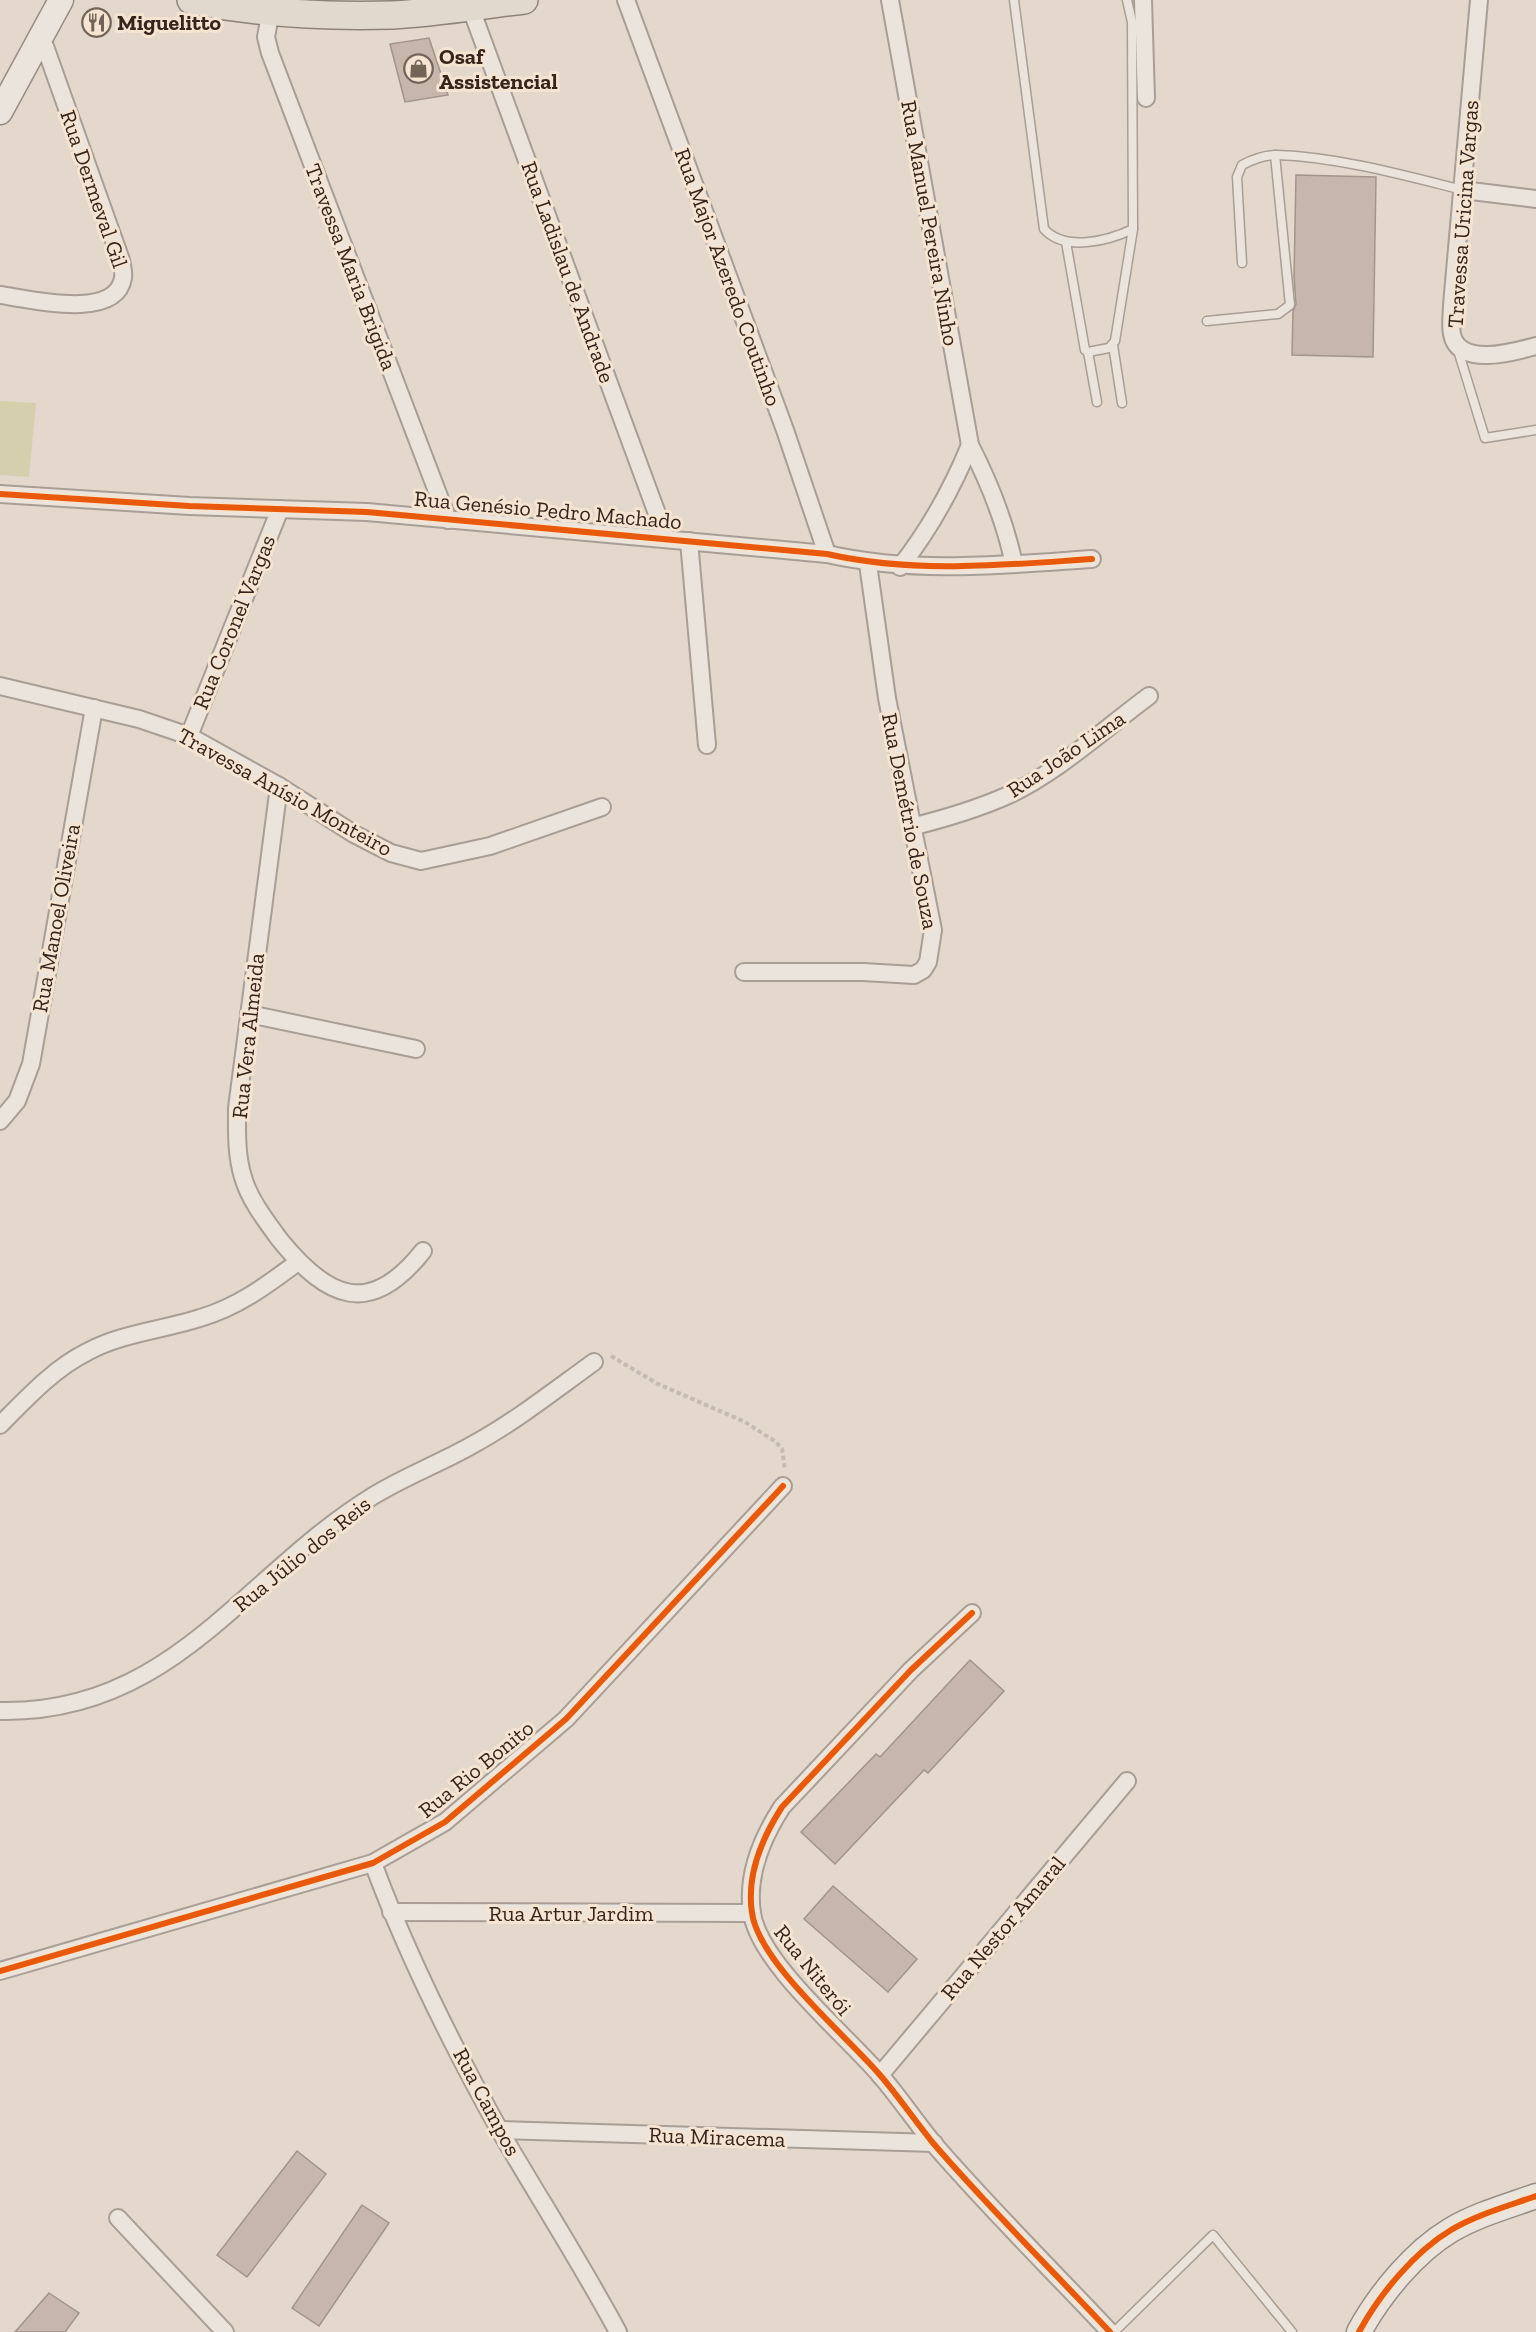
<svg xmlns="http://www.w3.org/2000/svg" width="1536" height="2332" font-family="'Zilla Slab',serif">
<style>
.green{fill:#d6cfae}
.building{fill:#c6b6ac;stroke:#a3948b;stroke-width:1.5}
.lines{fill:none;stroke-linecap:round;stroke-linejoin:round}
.lane-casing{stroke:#a89e95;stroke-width:11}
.street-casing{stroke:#a89e95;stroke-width:20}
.secondary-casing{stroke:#988d85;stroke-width:27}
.primary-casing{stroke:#8e837b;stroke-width:30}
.path{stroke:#c3bbb4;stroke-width:4;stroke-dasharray:4.5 3;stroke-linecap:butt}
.lane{stroke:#ebe4dd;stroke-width:8}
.street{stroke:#ebe4dd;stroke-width:16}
.secondary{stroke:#ebe4dd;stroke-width:24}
.primary{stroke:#e2d9ce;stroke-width:27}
.cycleway-casing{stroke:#f5e4d1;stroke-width:10}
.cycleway{stroke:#e8590c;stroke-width:6}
.labels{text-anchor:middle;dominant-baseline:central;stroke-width:6;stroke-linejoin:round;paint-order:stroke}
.poi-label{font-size:22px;font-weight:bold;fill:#36251d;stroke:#f5e4d1;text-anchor:start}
.street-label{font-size:22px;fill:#36251d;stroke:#f5e4d1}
</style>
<rect width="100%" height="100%" fill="#e3d8cb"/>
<!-- green -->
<path class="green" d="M0 401 36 403 29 477 0 475Z"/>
<!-- building -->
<g class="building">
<path d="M429 38 448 95 405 102 390 44Z"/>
<path d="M1296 175 1376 177 1373 357 1292 355 1293 311 1296 304 1294 277Z"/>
<path d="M970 1660 1004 1691 928 1773 924 1770 835 1864 801 1832 876 1754 880 1757Z"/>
<path d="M833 1886 917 1959 888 1992 804 1919Z"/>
<path d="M297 2151 326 2174 247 2277 217 2255Z"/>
<path d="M362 2205 389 2223 319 2326 292 2308Z"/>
<path d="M49 2293 79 2313 65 2332H15Z"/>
</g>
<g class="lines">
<defs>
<g id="lane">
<path d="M1014 0 1044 229C1065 252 1108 241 1133 229L1132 22 1127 0"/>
<path d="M1066 242 1085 350 1088 352 1109 348 1115 341 1133 229"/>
<path d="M1242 263 1237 177 1242 165C1253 159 1264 155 1277 155 1338 157 1403 175 1463 190"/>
<path d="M1207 321 1278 314 1290 305 1275 155"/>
<path d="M1113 345 1122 403"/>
<path d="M1457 347 1485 438 1536 430"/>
<path d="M1088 352 1097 402"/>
<path d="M1114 2332 1213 2235 1292 2332"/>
</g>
<g id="street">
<path d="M626 0 785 430 827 554"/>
<path d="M890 0 970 445C990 484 1005 522 1014 564"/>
<path d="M1143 0 1146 98"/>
<path d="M1479 0 1452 305C1452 314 1450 325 1452 334 1458 368 1514 352 1536 346"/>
<path d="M272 4 266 37 270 53 448 520"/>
<path d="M470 6 666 538"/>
<path d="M1463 190 1536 199"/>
<path d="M0 295C29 299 116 321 123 278 124 273 122 265 121 260L42 38"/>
<path d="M0 494 189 506 367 512 827 554C916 574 1002 565 1092 559"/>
<path d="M689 541 707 745"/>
<path d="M900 567C929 530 952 489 970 445"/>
<path d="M0 686 139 719 189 736 279 786 354 834 391 853 421 861 490 846 602 807"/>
<path d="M189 736 280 509"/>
<path d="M279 786 237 1108C237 1130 236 1155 243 1177 249 1199 266 1221 280 1240 328 1299 370 1318 423 1251"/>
<path d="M911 827C943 819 974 810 1004 797 1055 775 1104 729 1149 696"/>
<path d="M744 972H863L914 975 923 970 928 962 933 930 887 698 868 564"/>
<path d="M249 1014 416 1049"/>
<path d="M0 1121 17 1101 31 1064 94 708"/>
<path d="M0 1425C26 1399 53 1369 87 1352 122 1333 163 1330 200 1318 238 1307 267 1285 298 1262"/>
<path d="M972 1613 911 1670 782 1807C762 1838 746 1874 752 1913 759 1963 846 2035 880 2075 899 2097 915 2121 933 2143 989 2208 1051 2269 1110 2332"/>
<path d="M0 1711C173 1714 243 1576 373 1496 405 1476 441 1463 474 1444 516 1421 555 1390 594 1362"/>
<path d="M373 1863C407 1955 452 2045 500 2131 539 2198 581 2263 618 2332"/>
<path d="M391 1912 752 1913"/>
<path d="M0 1971 373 1863 445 1822 566 1719 783 1486"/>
<path d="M880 2075 1127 1781"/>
<path d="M500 2130 934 2143"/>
<path d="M118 2218 225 2332"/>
</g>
<g id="secondary">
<path d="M0 112 61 0"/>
<path d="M1359 2332C1379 2295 1414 2252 1451 2230 1476 2215 1508 2206 1536 2196"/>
</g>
<path id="primary" d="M191 0C257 13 324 17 392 15 436 13 480 5 524 0"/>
</defs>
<!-- lane casing -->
<use href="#lane" class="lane-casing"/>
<!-- street casing -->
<use href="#street" class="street-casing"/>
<!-- secondary casing -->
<use href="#secondary" class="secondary-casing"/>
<!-- primary casing -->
<use href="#primary" class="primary-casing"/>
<!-- path -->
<path class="path" d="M611 1356 658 1384 745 1422 776 1442 782 1449 785 1470"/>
<!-- lane -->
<use href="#lane" class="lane"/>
<!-- street -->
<use href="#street" class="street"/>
<!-- secondary -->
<use href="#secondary" class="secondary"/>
<!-- primary -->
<use href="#primary" class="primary"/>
<defs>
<g id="cycleway">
<path d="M0 494 189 506 367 512 827 554C916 574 1002 565 1092 559"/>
<path d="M972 1613 911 1670 782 1807C762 1838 746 1874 752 1913 759 1963 846 2035 880 2075 899 2097 915 2121 933 2143 989 2208 1051 2269 1110 2332"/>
<path d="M0 1971 373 1863 445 1822 566 1719 783 1486"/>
<path d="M1359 2332C1379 2295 1414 2252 1451 2230 1476 2215 1508 2206 1536 2196"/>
</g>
</defs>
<!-- cycleway casing -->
<use href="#cycleway" class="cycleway-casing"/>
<!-- cycleway -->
<use href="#cycleway" class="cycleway"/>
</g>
<!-- icons -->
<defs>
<symbol id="restaurant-ring" viewBox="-11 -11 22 22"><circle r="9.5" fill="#f5e4d1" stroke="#73645a" stroke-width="1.5"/><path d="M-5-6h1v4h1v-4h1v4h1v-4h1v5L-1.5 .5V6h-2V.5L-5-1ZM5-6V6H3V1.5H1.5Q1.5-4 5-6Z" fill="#73645a"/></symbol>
<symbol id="shop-ring" viewBox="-11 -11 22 22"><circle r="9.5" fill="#f5e4d1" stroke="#73645a" stroke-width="1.5"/><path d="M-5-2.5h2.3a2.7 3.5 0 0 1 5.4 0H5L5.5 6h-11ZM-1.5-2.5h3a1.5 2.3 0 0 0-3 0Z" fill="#73645a"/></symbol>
</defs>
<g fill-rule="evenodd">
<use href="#restaurant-ring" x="80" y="6" width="33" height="33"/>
<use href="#shop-ring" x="402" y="52" width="33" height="33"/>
</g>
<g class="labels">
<!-- poi labels -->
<g class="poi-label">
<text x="117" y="22">Miguelitto</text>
<text x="439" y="56">Osaf<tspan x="439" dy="25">Assistencial</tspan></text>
</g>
<!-- street labels -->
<g class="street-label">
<text transform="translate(94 189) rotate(71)">Rua Dermeval Gil</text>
<text transform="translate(1463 214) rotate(-86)">Travessa Uricina Vargas</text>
<text transform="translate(930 223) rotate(80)">Rua Manuel Pereira Ninho</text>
<text transform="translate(351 267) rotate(69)">Travessa Maria Brigida</text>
<text transform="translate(568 272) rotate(70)">Rua Ladislau de Andrade</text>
<text transform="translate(728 277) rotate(70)">Rua Major Azeredo Coutinho</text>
<text transform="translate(548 510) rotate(5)">Rua Genésio Pedro Machado</text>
<text transform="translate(234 622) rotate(-68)">Rua Coronel Vargas</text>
<text transform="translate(1066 754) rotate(-34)">Rua João Lima</text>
<text transform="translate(285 792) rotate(29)">Travessa Anísio Monteiro</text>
<text transform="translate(910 821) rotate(79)">Rua Demétrio de Souza</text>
<text transform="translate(56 918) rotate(-80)">Rua Manoel Oliveira</text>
<text transform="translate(248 1036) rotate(-84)">Rua Vera Almeida</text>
<text transform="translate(302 1554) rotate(-39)">Rua Júlio dos Reis</text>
<text transform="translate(476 1769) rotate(-39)">Rua Rio Bonito</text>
<text x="571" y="1913">Rua Artur Jardim</text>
<text transform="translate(1003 1928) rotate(-50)">Rua Nestor Amaral</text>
<text transform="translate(813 1970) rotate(51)">Rua Niterói</text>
<text transform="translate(487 2102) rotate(62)">Rua Campos</text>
<text transform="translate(717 2137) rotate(2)">Rua Miracema</text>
</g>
</g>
</svg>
